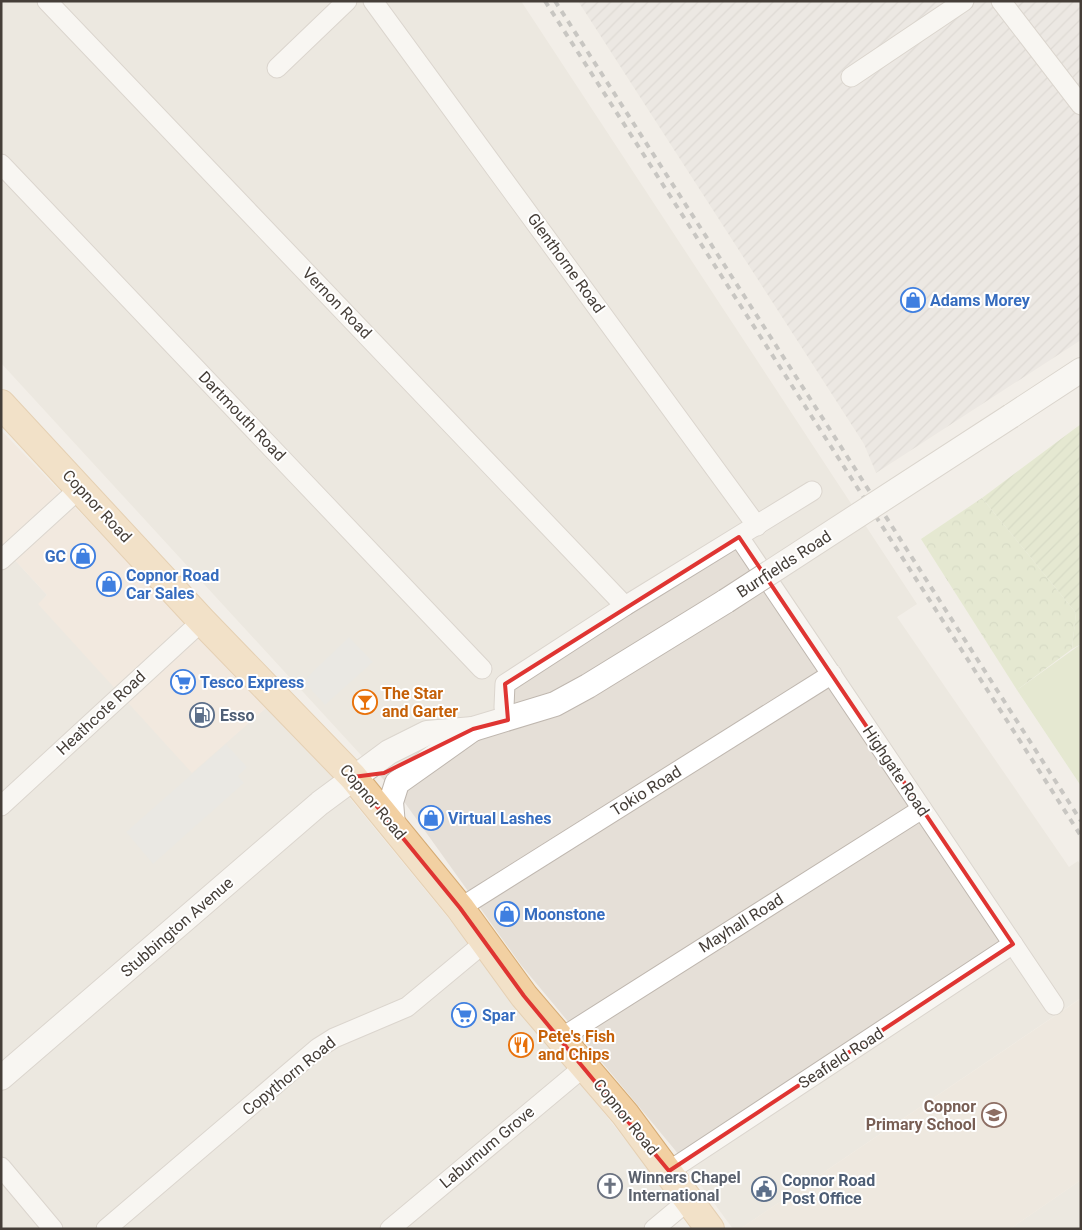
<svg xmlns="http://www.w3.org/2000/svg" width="1082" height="1230" font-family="Roboto,sans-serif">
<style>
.residential{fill:#e5dfd7}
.commercial{fill:#f1e2d6}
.industrial{fill:url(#industrial-furrows)}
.education{fill:#e9e1d4}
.grass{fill:#d4e1b6}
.forest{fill:url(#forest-crowns)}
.garden{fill:url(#garden-furrows)}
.parking{fill:#e1dfdd}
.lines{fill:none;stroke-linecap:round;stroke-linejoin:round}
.minor-casing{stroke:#bfb7af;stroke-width:21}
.tertiary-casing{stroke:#bfb7af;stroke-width:26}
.primary-casing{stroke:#d5ab74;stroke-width:30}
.minor{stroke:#fff;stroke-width:19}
.tertiary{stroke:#fff;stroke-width:24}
.primary{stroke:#f2d0a2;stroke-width:28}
.rail{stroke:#969696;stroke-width:4;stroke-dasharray:6 6;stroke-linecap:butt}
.tertiary-bridge-casing{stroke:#bfb7af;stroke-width:26;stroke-linecap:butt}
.tertiary-bridge{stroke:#fff;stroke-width:24}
.marked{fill:none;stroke:#df3532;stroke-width:4;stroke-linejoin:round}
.labels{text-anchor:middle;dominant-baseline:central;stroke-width:4;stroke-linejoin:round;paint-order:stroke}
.street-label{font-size:16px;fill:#453e38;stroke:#fff}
.shop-label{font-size:16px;font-weight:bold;fill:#366cbe;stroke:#fff;text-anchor:start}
.food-label{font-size:16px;font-weight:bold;fill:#c56008;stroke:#fff;text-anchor:start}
.service-label{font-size:16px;font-weight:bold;fill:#4e5e75;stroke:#fff;text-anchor:start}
.education-label{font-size:16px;font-weight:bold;fill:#785e54;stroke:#fff;text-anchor:end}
.worship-label{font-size:16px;font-weight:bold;fill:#5b616d;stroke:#fff;text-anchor:start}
</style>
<defs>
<pattern id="industrial-furrows" width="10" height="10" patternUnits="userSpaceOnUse" patternTransform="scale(1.25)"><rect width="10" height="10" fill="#e5e0dd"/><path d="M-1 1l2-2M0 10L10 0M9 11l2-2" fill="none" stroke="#c6c1be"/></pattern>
<pattern id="forest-crowns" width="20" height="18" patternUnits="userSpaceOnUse" patternTransform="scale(1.25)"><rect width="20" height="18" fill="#d4e1b6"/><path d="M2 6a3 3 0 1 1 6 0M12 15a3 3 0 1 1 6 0" fill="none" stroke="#b7c29d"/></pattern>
<pattern id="garden-furrows" width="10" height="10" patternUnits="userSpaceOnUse" patternTransform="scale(1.25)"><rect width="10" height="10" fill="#d4e1b6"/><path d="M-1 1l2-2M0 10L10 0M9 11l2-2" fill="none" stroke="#b7c29d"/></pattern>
</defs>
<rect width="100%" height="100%" fill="#f2eee8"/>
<!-- residential -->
<g class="residential">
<path d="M1 1H521L917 604 897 617 1069 867 1078 861 1081 865V998L740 1229H733L675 1150 521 965 405 803 1 363Z"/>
<path d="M1 545 47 595 39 604 192 772 267 707 331 775 477 953 685 1215 668 1229H1Z"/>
<path d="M1081 1180V1229H1010Z"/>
</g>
<!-- commercial -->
<path class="commercial" d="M1 430 267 707 192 773 38 604 47 595 1 545Z"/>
<!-- industrial -->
<path class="industrial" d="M578 1H1081V340L876 473 864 444Z"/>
<!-- education -->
<path class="education" d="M1080 999 1081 1180 1010 1229H740Z"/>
<!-- grass -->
<path class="grass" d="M1081 644V786L1017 690Z"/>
<!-- forest -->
<path class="forest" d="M982 498 1076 613 1072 649 1017 690 921 539Z"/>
<!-- garden -->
<path class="garden" d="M1081 424V644L1072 649 1076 613 982 498Z"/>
<!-- parking -->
<g class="parking">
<path d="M349 637 373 662 325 705 303 681Z"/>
<path d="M226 744 247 767 238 776 244 783 153 864 126 832Z"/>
</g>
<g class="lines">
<defs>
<g id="minor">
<path d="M47 1 625 606"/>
<path d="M373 1 757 526"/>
<path d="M1001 1 1081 105"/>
<path d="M277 68 347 1"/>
<path d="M851 77 964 1"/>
<path d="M1 164 482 669"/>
<path d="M739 537 1054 1005"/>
<path d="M1 560 80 488"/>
<path d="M508 720 504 707 505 684 625 606 812 491"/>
<path d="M1 806 202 621"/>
<path d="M460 908 832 674"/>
<path d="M561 1038 922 809"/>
<path d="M1 1167 53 1229"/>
<path d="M669 1171 1013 944"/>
<path d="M106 1229 318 1048 334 1038 407 1007 484 943"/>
<path d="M390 1229 585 1066"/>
<path d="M654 1229 690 1199"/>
</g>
<g id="tertiary">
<path d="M1011 416 1081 370"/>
<path d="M393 825 391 802 397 783 473 729"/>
<path d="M1 1078 320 803 389 752 427 733 473 729 555 704 588 686 726 601"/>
</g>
<path id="primary" d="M1 404 202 621 353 777 460 908 524 996 625 1114 710 1229"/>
</defs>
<!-- minor casing -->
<use href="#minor" class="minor-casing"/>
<!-- tertiary casing -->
<use href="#tertiary" class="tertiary-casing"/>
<!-- primary casing -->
<use href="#primary" class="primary-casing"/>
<!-- minor -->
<use href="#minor" class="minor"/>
<!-- tertiary -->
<use href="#tertiary" class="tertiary"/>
<!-- primary -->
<use href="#primary" class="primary"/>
<!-- rail -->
<g class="rail">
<path d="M545 1 1081 836"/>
<path d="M555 1 1081 821"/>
</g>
<defs>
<path id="tertiary-bridge" d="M726 601 1011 416"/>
</defs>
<!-- tertiary-bridge casing -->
<use href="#tertiary-bridge" class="tertiary-bridge-casing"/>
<!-- tertiary-bridge -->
<use href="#tertiary-bridge" class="tertiary-bridge"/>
</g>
<!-- marked area -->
<path d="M0 0H1082V1230H0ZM739 537 1013 944 669 1171 524 996 460 908 353 777 384 773 473 729 508 720 505 684Z" fill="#f2eee8" fill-opacity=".55" fill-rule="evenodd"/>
<path class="marked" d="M739 537 1013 944 669 1171 524 996 460 908 353 777 384 773 473 729 508 720 505 684Z"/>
<!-- icons -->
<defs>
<symbol id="shop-ring" viewBox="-11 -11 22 22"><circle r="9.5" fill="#fff" stroke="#3f7fe0" stroke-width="1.5"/><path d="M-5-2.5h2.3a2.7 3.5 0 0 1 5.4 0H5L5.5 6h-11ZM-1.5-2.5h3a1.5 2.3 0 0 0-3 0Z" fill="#3f7fe0"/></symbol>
<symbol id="supermarket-ring" viewBox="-11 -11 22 22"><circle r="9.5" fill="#fff" stroke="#3f7fe0" stroke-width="1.5"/><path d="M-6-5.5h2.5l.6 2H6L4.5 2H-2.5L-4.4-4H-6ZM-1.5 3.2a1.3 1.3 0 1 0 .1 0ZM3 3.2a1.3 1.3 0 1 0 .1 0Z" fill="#3f7fe0"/></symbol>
<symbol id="bar-ring" viewBox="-11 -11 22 22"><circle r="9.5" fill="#fff" stroke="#e8710a" stroke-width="1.5"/><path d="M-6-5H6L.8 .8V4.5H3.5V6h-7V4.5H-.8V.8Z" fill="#e8710a"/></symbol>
<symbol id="fuel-ring" viewBox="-11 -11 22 22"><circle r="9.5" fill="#fff" stroke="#5c6f8a" stroke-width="1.5"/><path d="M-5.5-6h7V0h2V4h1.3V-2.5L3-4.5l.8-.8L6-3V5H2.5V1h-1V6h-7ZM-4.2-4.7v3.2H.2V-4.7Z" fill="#5c6f8a"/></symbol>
<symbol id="restaurant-ring" viewBox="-11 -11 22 22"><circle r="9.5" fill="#fff" stroke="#e8710a" stroke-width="1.5"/><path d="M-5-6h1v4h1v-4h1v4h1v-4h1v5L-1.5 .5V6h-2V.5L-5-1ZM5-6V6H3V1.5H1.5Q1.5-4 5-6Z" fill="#e8710a"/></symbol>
<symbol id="school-ring" viewBox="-11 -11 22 22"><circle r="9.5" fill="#fff" stroke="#8d6e63" stroke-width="1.5"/><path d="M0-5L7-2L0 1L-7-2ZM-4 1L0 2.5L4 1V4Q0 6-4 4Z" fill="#8d6e63"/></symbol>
<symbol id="church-ring" viewBox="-11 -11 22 22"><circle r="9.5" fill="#fff" stroke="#6b7280" stroke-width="1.5"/><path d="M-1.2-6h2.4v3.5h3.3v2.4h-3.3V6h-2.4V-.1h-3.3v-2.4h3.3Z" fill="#6b7280"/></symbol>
<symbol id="civic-ring" viewBox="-11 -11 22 22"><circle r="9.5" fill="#fff" stroke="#5c6f8a" stroke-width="1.5"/><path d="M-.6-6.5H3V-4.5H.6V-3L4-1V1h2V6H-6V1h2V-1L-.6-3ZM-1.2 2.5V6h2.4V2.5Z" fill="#5c6f8a"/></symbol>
</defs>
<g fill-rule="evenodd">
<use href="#shop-ring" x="899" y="286" width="28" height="28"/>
<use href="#shop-ring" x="69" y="542" width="28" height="28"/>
<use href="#shop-ring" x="95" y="570" width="28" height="28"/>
<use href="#supermarket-ring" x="169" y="668" width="28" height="28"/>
<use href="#bar-ring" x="351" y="688" width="28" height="28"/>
<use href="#fuel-ring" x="188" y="701" width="28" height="28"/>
<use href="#shop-ring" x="417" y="804" width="28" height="28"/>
<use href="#shop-ring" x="493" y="900" width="28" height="28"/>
<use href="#supermarket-ring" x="450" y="1001" width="28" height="28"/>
<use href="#restaurant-ring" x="507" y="1031" width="28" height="28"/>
<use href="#school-ring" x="980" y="1101" width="28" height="28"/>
<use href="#church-ring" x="596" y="1172" width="28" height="28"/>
<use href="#civic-ring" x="750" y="1175" width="28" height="28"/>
</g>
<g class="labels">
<!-- street labels -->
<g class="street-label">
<text transform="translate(566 263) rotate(54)">Glenthorne Road</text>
<text transform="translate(337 303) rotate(46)">Vernon Road</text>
<text transform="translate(242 416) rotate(46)">Dartmouth Road</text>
<text transform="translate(97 506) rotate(47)">Copnor Road</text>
<text transform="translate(784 564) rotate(-33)">Burrfields Road</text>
<text transform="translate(101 713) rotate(-43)">Heathcote Road</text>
<text transform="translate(896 771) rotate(56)">Highgate Road</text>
<text transform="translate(646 791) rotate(-32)">Tokio Road</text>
<text transform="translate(373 802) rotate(50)">Copnor Road</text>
<text transform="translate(741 923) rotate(-32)">Mayhall Road</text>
<text transform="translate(177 927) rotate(-41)">Stubbington Avenue</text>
<text transform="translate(841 1058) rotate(-33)">Seafield Road</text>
<text transform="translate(289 1076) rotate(-39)">Copythorn Road</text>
<text transform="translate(626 1117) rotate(51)">Copnor Road</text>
<text transform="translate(487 1147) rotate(-40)">Laburnum Grove</text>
</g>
<!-- shop labels -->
<g class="shop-label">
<text x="930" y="300">Adams Morey</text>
<text x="66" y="556" text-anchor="end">GC</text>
<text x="126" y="575">Copnor Road<tspan x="126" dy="18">Car Sales</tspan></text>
<text x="200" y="682">Tesco Express</text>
<text x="448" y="818">Virtual Lashes</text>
<text x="524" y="914">Moonstone</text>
<text x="482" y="1015">Spar</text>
</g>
<!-- food labels -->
<g class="food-label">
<text x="382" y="693">The Star<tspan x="382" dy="18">and Garter</tspan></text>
<text x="538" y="1036">Pete's Fish<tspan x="538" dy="18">and Chips</tspan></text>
</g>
<!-- service labels -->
<g class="service-label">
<text x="220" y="715">Esso</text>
<text x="782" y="1180">Copnor Road<tspan x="782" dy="18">Post Office</tspan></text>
</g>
<!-- education labels -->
<g class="education-label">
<text x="976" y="1106">Copnor<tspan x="976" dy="18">Primary School</tspan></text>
</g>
<!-- worship labels -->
<g class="worship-label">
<text x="628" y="1177">Winners Chapel<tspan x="628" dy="18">International</tspan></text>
</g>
</g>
<!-- border -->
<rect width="1082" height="1230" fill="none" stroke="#453e38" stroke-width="5"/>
</svg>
